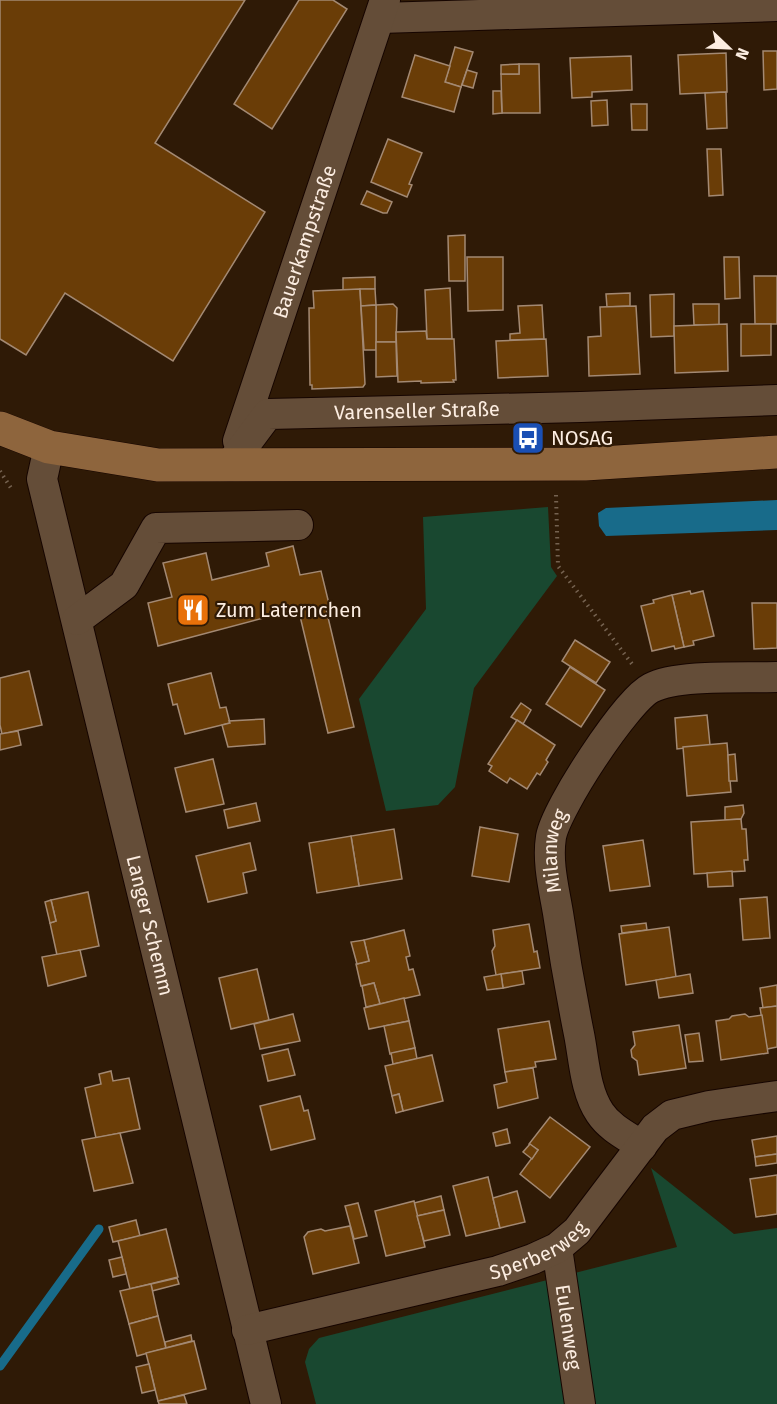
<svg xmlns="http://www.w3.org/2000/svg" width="777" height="1404" font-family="'Fira Sans',sans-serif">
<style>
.green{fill:#194830}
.water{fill:#186b8a}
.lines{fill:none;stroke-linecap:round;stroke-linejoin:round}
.stream{stroke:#186b8a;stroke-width:9}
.building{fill:#6a3d07;stroke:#a38973;stroke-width:1.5}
.minor-casing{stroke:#160500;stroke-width:32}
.major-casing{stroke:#160500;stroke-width:34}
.path{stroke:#756250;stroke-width:4;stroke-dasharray:1.5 4.5;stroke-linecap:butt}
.minor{stroke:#644d38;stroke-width:30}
.major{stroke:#8e653d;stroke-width:33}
.labels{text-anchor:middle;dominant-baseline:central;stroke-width:4.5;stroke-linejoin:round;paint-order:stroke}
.street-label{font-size:20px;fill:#fcede1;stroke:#2f1a06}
.poi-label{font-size:20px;fill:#fcede1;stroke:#2f1a06;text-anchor:start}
</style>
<rect width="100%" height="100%" fill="#2f1a06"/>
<!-- green -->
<g class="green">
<path d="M548 507 551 567 557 576 474 688 455 787 438 805 386 811 359 699 426 609 423 517Z"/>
<path d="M651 1168 734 1234 777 1228V1404H316L305 1362 309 1349 319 1338 677 1247Z"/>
</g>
<!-- water -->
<path class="water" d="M777 500V530L606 536 599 526 598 513 606 508Z"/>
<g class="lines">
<!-- stream -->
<path class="stream" d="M0 1366 99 1229"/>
</g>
<!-- building -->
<g class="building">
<path d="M0 0H245L155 143 265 212 173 361 65 293 26 355 0 339Z"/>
<path d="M299 0H333L347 9 272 129 234 104Z"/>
<path d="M455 47 473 52 461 87 445 82Z"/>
<path d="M763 51H777V89L764 90Z"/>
<path d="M726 53 727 92 680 94 678 55Z"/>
<path d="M415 55 450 66 445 82 461 87 454 112 402 97Z"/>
<path d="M631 56 632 90 592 92V97L572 98 570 58Z"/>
<path d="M519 64H539L540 113H502L501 74H519Z"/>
<path d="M519 64V74H501V65Z"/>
<path d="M467 70 477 73 473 88 462 85Z"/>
<path d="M493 91H501L502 113 493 114Z"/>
<path d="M726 92 727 128 707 129 705 93Z"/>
<path d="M607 100 608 125 592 126 591 101Z"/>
<path d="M631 104H647V130H632Z"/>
<path d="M388 139 422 153 409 184 412 185 407 197 371 182Z"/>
<path d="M707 149H721L723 195 709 196Z"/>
<path d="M367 191 392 202 387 213H383L361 204Z"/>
<path d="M465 235V281H449L448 236Z"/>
<path d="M467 257H503V310L468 311Z"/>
<path d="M724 257H739L740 298 725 299Z"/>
<path d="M754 276H777V324H755Z"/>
<path d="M375 277V289L343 290V278Z"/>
<path d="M450 288 452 339H427L425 290Z"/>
<path d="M360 289 365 384 363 387 312 389V385H310L309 308H314L313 291Z"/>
<path d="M360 289H375L376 305 361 306Z"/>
<path d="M630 293V306L607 307 606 294Z"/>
<path d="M674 294V336L651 337 650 295Z"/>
<path d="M393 304 397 308 396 342H376V305Z"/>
<path d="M693 304H719V325H694Z"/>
<path d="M376 305V350H364L361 306Z"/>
<path d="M542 305 544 339 510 340V334L520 333 518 306Z"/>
<path d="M636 306 640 374 589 376 588 337 601 336 600 307Z"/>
<path d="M727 324 728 371 675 373 674 326Z"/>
<path d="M741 324H771V355L741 356Z"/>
<path d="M426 331 427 339H454L456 380H453L454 382 421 383V381L398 382 396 332Z"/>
<path d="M546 339 548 376 498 378 496 341Z"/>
<path d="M376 342H396L397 376 376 377Z"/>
<path d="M293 546 300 575 321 571 330 608 326 609 354 727 328 733 300 616 295 617 294 610 158 646 148 603 172 597 163 563 206 553 212 580 269 566 266 553Z"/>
<path d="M690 591 691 594 703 591 714 636 693 641 694 645 684 647 672 595Z"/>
<path d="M672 595 684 647 675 649 674 646 652 651 641 606 654 603 653 600Z"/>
<path d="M752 603H777V648L754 649Z"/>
<path d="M575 640 610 662 596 683 562 661Z"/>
<path d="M570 667 605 690 581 727 546 704Z"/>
<path d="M29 671 42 725 2 734 0 725V678Z"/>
<path d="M211 673 220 708 226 707 230 723 185 734 177 704 173 705 168 684Z"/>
<path d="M521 703 531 710 523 724 511 717Z"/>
<path d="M707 715 710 745 677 749 675 718Z"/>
<path d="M264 719 265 744 228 747 222 725 230 723 229 721Z"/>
<path d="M517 720 555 745 546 760 548 762 540 775 537 773 527 789 510 778 507 783 489 771 492 766 488 764Z"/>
<path d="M18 731 21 745 0 750V734Z"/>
<path d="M727 743 731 792 687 796 683 747Z"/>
<path d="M735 754 737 781H729L728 755Z"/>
<path d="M213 759 224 804 186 812 175 768Z"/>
<path d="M256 803 260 821 228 828 224 810Z"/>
<path d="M743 805 744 813 741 819 725 820V807Z"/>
<path d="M741 819 742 829H746L748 860H744L745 871 694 874 691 822Z"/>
<path d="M480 827 518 834 509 882 472 876Z"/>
<path d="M394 829 402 879 359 886 351 836Z"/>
<path d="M351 836 359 886 317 893 309 843Z"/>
<path d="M643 840 650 886 610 891 603 846Z"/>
<path d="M250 843 256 870 243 873 247 893 208 902 196 856Z"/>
<path d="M732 871 733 886 708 887 707 873Z"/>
<path d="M88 892 99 946 57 955 50 923 56 921 51 900Z"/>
<path d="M767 897 770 938 743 940 740 899Z"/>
<path d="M51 900 56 921 50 923 45 902Z"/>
<path d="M646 923 647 930 622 933 621 926Z"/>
<path d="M529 924 534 952 537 951 540 968 496 975 492 951 495 946 493 930Z"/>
<path d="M669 927 676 977 626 985 619 934Z"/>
<path d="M404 930 410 956 406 957 409 970 413 969 420 995 380 1004 374 983 361 986 356 964 369 961 364 940Z"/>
<path d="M364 940 369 961 357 964 351 942Z"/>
<path d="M80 950 86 976 48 986 42 957Z"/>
<path d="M257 969 269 1020 231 1029 219 978Z"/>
<path d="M522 971 524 984 503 988 501 974Z"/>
<path d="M501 974 503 988 487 990 484 977Z"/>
<path d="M690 974 693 993 659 998 656 980Z"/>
<path d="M374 983 380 1004 366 1007 362 986Z"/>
<path d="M777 985V1006L763 1008 760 988Z"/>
<path d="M404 998 409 1021 369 1029 364 1008Z"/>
<path d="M777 1006V1047L767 1049 760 1008Z"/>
<path d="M293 1014 300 1041 260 1049 254 1024Z"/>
<path d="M745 1014 749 1017 762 1015 768 1053 721 1060 716 1021 729 1019 732 1016Z"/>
<path d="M409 1021 415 1048 390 1054 384 1026Z"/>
<path d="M549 1021 556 1059 535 1062 536 1067 505 1072 498 1029Z"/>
<path d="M679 1025 686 1068 639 1075 637 1061 632 1057 631 1050 635 1045 633 1032Z"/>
<path d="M699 1033 703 1061 689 1062 685 1035Z"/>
<path d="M415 1048 417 1059 393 1064 391 1053Z"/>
<path d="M288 1049 295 1075 268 1081 262 1055Z"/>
<path d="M432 1055 443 1101 403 1111 399 1094 392 1096 385 1066Z"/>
<path d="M533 1068 538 1098 498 1108 494 1085 507 1082 505 1072Z"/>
<path d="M111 1071 113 1081 129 1078 140 1129 96 1138 85 1088 101 1084 99 1074Z"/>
<path d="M399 1094 403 1111 396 1113 392 1096Z"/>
<path d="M300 1096 304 1111 308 1110 315 1139 271 1150 260 1106Z"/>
<path d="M550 1117 590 1147 550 1198 520 1174 538 1150 529 1144Z"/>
<path d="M507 1129 510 1143 496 1146 493 1133Z"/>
<path d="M120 1133 133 1183 94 1191 82 1140Z"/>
<path d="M777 1136V1154L755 1157 752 1140Z"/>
<path d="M530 1144 538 1150 532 1159 523 1152Z"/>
<path d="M777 1154V1163L756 1166 755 1157Z"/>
<path d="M777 1175V1214L756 1217 750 1179Z"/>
<path d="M488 1177 500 1228 466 1236 453 1186Z"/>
<path d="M517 1191 525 1222 500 1228 493 1198Z"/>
<path d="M441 1196 444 1210 417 1216 414 1203Z"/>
<path d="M414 1201 425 1247 386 1256 375 1211Z"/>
<path d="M358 1203 367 1236 354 1239 345 1206Z"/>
<path d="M444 1210 450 1235 424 1241 417 1216Z"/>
<path d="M136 1220 140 1236 113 1242 109 1227Z"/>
<path d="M350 1226 359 1263 313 1274 304 1237 308 1232 321 1229 325 1231Z"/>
<path d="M166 1229 178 1277 130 1289 118 1241Z"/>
<path d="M122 1257 126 1274 113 1277 109 1260Z"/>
<path d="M177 1278 179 1284 152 1291 151 1284Z"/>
<path d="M151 1284 158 1316 129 1324 120 1291Z"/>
<path d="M158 1316 166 1348 137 1356 129 1324Z"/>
<path d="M191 1335 192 1341 166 1348 165 1342Z"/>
<path d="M194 1341 206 1389 158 1401 146 1353Z"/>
<path d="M149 1364 155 1390 142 1393 136 1367Z"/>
<path d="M184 1395 187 1404H159L158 1401Z"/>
</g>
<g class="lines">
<defs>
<g id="minor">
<path d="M380 18 777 6"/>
<path id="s1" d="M238 441 385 0"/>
<path id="s2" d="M49 447 42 479 266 1404"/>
<path id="s3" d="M229 466 268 414 581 407 777 400"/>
<path d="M77 620 124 585 156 528 298 525"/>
<path id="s4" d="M642 1146C627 1136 610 1128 600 1113 585 1091 584 1059 579 1034 571 994 564 954 558 913 554 889 547 862 551 837 556 808 626 701 651 688 677 674 745 678 777 677"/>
<path id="s5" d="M557 1248 580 1404"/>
<path id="s6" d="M247 1330 498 1271 533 1259 557 1248 577 1231 655 1128 672 1115 709 1106 777 1096"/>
</g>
<path id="major" d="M0 428 49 447 158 465 585 464 777 452"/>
</defs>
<!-- minor casing -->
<use href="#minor" class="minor-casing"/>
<!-- major casing -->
<use href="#major" class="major-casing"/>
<!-- path -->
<g class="path">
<path d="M0 471 11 488"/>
<path d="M556 495 558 566 632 664"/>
</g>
<!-- minor -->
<use href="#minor" class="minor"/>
<!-- major -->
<use href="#major" class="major"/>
</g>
<!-- icons -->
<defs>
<symbol id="bus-square" viewBox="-11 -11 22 22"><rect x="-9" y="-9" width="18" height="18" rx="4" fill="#1a4fb4" stroke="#2f1a06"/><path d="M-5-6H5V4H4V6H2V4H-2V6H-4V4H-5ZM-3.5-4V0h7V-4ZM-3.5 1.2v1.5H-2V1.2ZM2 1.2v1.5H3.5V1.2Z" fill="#fff"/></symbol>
<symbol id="restaurant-square" viewBox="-11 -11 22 22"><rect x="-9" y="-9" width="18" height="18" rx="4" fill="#e8710a" stroke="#2f1a06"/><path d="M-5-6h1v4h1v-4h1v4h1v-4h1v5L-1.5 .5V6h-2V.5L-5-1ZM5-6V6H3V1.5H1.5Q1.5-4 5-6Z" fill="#fff"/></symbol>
</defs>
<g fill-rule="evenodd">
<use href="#bus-square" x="509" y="419" width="38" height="38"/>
<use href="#restaurant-square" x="174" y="591" width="38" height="38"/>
</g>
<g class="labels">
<!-- street labels -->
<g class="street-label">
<text stroke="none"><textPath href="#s1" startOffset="210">Bauerkampstraße</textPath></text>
<text stroke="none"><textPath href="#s3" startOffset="214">Varenseller Straße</textPath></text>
<text stroke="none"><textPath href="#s4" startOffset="322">Milanweg</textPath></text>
<text stroke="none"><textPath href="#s2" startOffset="492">Langer Schemm</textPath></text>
<text stroke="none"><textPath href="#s6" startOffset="303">Sperberweg</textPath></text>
<text stroke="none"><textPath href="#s5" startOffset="80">Eulenweg</textPath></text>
</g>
<!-- poi labels -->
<g class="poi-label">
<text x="551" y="438">NOSAG</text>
<text x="216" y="610">Zum Laternchen</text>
</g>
</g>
<!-- north arrow -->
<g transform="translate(729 48) rotate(113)" stroke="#2f1a06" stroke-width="4.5" paint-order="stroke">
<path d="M0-4.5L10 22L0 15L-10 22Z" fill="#fcede1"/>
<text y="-9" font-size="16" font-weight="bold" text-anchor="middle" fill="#fcede1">N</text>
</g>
</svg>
